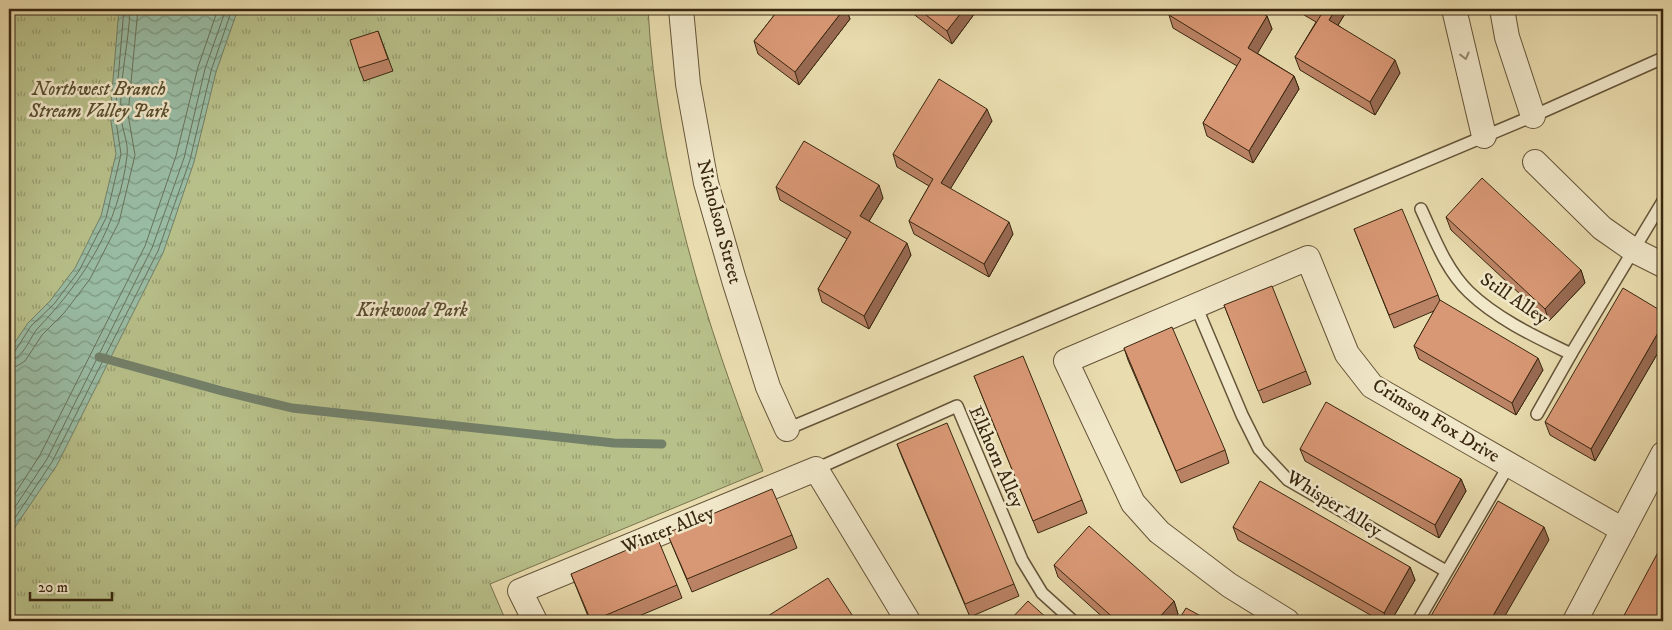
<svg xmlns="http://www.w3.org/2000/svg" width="1672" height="630" font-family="'IM FELL DW Pica',serif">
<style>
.park{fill:url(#park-tufts);stroke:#78744d}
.water{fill:url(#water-waves);stroke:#738069}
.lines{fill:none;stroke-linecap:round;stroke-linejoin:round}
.shore{stroke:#69725a;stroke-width:1}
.stream{stroke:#738069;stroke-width:9}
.service-casing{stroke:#655438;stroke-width:14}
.minor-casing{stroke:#655438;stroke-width:26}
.service{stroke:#f1e8ca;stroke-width:11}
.minor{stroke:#f1e8ca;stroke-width:24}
.wall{fill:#bb8365;stroke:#392710}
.shaded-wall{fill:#986a52;stroke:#392710}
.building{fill:#d99875;stroke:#392710}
.oneway{stroke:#95886d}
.labels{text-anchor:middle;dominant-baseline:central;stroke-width:5;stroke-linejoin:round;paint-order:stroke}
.park-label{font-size:19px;font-style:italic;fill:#594d2e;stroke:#f1e8ca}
.street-label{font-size:19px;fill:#392710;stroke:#f1e8ca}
</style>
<defs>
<pattern id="park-tufts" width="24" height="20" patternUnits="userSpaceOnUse" patternTransform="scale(1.25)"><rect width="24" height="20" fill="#b8c08a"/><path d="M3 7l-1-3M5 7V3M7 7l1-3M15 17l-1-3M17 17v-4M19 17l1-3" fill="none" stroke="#979c6f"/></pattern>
<pattern id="water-waves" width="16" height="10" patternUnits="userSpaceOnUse" patternTransform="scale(1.25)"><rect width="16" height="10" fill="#99bca4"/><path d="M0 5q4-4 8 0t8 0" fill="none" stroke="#7e9984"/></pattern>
</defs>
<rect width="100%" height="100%" fill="#e9dcae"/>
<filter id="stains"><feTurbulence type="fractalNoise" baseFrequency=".004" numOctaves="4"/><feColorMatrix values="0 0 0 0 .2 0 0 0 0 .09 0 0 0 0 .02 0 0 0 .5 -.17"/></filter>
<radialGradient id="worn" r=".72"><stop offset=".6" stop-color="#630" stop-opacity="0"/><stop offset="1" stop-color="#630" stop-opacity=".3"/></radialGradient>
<!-- park -->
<path class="park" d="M9 9H648C657 169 705 323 763 471L490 584 506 621H9Z"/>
<!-- water -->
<path class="water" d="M119 9H238L216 72 194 162 163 253 57 465 9 536V351L28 323 50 301 75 268 101 216 116 154 110 115Z"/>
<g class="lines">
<!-- shore -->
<g class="shore">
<path d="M9 353 15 351 31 326 54 304 79 271 106 218 121 154 115 115 124 9"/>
<path d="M9 360C24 359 29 338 38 328 85 279 119 224 127 156 129 142 121 128 121 115 119 79 129 44 130 9"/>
<path d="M9 367 17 366 25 361 42 335 64 313 90 279 119 222 135 155 128 114 138 9"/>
<path d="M9 503 40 455 145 246 176 156 198 67 218 9"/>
<path d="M9 516 47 459 152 248 184 158 205 69 226 9"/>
<path d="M9 527 52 462 158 251 190 160 211 71 232 9"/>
</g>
<!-- stream -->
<path class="stream" d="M99 357 222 391 292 408 614 443 662 444"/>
<defs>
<g id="service">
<path d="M1421 209C1434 237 1446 270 1469 292 1497 319 1536 337 1571 354"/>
<path d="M1196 306 1242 415 1259 449 1288 480 1446 571"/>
<path d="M1537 414 1571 354 1663 201"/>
<path d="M787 429 1533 116 1663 58"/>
<path d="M816 469 957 406 1022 560 1042 593 1073 621"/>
<path d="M1418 621 1509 465"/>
</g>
<g id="minor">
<path d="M681 9 688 84 706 183 734 280 768 387 787 429"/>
<path d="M1454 9 1484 136"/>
<path d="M1502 9 1507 37 1533 116"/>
<path d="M1535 162 1602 228 1635 251 1663 265"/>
<path d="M535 621 520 591 816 469 908 621"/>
<path d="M1287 621 1229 585 1159 532 1133 503 1066 361 1308 258 1347 354 1372 386 1623 530"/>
<path d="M1575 621 1663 454"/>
</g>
</defs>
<!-- service casing -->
<use href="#service" class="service-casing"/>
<!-- minor casing -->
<use href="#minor" class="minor-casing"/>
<!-- service -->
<use href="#service" class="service"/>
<!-- minor -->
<use href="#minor" class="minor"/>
</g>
<!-- wall -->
<g class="wall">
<path d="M779 9H846L850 19 799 85 758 54 754 41Z"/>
<path d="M907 9H978L952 44Z"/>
<path d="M1294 9H1348L1338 25 1400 73 1375 115 1300 70 1295 57 1316 22Z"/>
<path d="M1169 15 1267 16 1272 29 1257 53 1294 76 1299 89 1253 163 1207 136 1203 123 1237 66 1173 28Z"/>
<path d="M378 31 393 71 364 81 359 68Z"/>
<path d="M992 121 950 189 1013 234 989 277 914 234 909 221 929 186 897 167 893 154Z"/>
<path d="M776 187 883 198 869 221 911 255 869 329 822 302 818 289 847 239 780 200Z"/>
<path d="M1446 217 1581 270 1585 283 1549 321 1451 230Z"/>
<path d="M1354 229 1438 295 1440 301 1543 370 1516 415 1419 359 1414 346 1434 311 1394 328Z"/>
<path d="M1224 305 1306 371 1311 384 1263 403Z"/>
<path d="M1663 312V344L1595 461 1550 435 1545 422Z"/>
<path d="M1124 348 1225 450 1229 463 1181 483 1128 360Z"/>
<path d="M974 376 1082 500 1087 513 1038 533Z"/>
<path d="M897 444 1014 584 1019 596 970 617 902 457Z"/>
<path d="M1300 449 1461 479 1466 491 1439 538 1305 461Z"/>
<path d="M1233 527 1410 567 1415 580 1391 621H1381L1238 540Z"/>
<path d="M667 533 792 535 797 548 692 592Z"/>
<path d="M1054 565 1174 601 1178 614 1172 621H1107L1058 577Z"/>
<path d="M571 574 677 585 682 598 627 621H590Z"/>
</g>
<!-- shaded-wall -->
<g class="shaded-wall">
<path d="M844 9H846L850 19 799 85 795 72Z"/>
<path d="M964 9H978L952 44 947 31Z"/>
<path d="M1336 9H1348L1333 33 1329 20Z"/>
<path d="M1267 16 1272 29 1253 61 1248 48Z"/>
<path d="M1395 60 1400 73 1375 115 1370 102Z"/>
<path d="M1294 76 1299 89 1253 163 1249 151Z"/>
<path d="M987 109 992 121 946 196 941 183Z"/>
<path d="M879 185 883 198 865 228 860 216Z"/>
<path d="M1009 222 1013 234 989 277 984 264Z"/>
<path d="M907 243 911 255 869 329 864 316Z"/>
<path d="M1581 270 1585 283 1549 321 1545 309Z"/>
<path d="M1663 324V344L1595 461 1591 449Z"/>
<path d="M1538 358 1543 370 1516 415 1512 403Z"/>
<path d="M1461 479 1466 491 1439 538 1435 525Z"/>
<path d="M1544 527 1549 540 1502 621H1490Z"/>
<path d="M1410 567 1415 580 1391 621H1387L1384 613Z"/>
<path d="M1174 601 1178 614 1172 621H1156Z"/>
</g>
<!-- building -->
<g class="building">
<path d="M779 9H844L795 72 754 41Z"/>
<path d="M918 9H964L947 31Z"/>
<path d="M1173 9H1255L1267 16 1248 48 1294 76 1249 151 1203 123 1241 59 1169 15Z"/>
<path d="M1310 9H1336L1329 20 1395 60 1370 102 1295 57 1321 15Z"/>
<path d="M378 31 388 59 359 68 350 40Z"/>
<path d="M939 79 987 109 941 183 1009 222 984 264 909 221 933 179 893 154Z"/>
<path d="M804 141 879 185 860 216 907 243 864 316 818 289 851 232 776 187Z"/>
<path d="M1482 178 1581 270 1545 309 1446 217Z"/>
<path d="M1402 209 1438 295 1389 315 1354 229Z"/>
<path d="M1272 286 1306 371 1258 391 1224 305Z"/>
<path d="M1623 288 1663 312V324L1591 449 1545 422Z"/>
<path d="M1440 300 1538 358 1512 403 1414 346Z"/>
<path d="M1172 327 1225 450 1176 471 1124 348Z"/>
<path d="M1023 356 1082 500 1033 521 974 376Z"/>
<path d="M1326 402 1461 479 1435 525 1300 449Z"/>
<path d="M947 423 1014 584 965 604 897 444Z"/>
<path d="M1260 481 1410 567 1384 613 1233 527Z"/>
<path d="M772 489 792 535 687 579 667 533Z"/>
<path d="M1498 501 1544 527 1490 621H1428Z"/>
<path d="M1089 526 1174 601 1156 621H1117L1054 565Z"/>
<path d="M657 537 677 585 592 621H591L571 574Z"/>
<path d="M1663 543V621H1621Z"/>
<path d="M828 578 856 621H760Z"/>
<path d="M1028 601 1050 621H1009Z"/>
<path d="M1186 608 1210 621H1178Z"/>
</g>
<!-- one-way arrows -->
<defs><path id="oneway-chevron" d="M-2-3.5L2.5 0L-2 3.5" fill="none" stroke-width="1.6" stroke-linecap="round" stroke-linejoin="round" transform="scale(1.25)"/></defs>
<use class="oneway" href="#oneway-chevron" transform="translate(1465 56) rotate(76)"/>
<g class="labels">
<!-- park labels -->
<g class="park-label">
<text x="99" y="89">Northwest Branch<tspan x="99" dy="22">Stream Valley Park</tspan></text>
<text x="412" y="310">Kirkwood Park</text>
</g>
<!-- street labels -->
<g class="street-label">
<text transform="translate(719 222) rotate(75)">Nicholson Street</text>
<text transform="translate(1514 299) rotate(34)">Still Alley</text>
<text transform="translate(1436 421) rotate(31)">Crimson Fox Drive</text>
<text transform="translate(996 457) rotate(66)">Elkhorn Alley</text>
<text transform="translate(1334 504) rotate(32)">Whisper Alley</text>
<text transform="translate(668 530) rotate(-22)">Winter Alley</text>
</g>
</g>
<!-- margin -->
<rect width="1672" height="630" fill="none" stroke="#e9dcae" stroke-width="30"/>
<rect x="10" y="10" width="1652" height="610" fill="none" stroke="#392710" stroke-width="2.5"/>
<rect x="15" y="15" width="1642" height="600" fill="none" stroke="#392710"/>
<!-- scale -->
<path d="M30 592v8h82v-8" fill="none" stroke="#392710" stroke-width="2.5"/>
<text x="38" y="592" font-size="15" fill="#392710" stroke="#f1e8ca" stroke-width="4" paint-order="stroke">20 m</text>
<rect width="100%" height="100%" filter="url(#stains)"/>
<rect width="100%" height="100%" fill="url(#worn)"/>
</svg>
